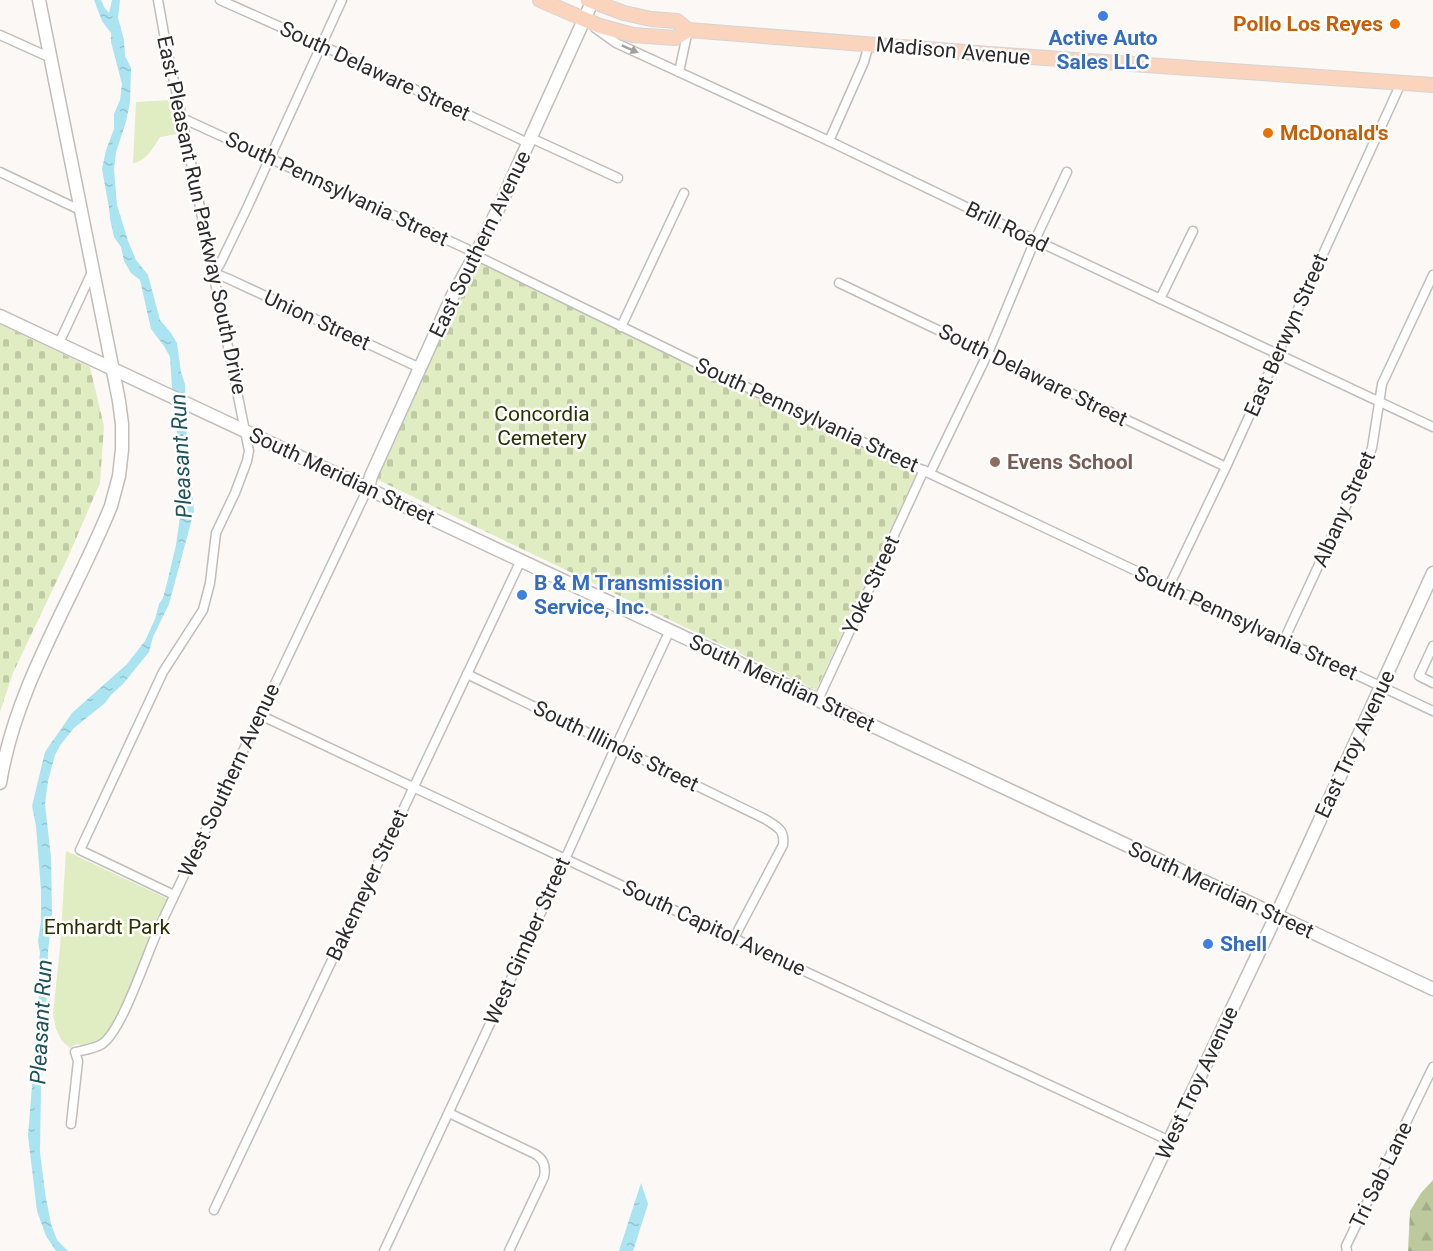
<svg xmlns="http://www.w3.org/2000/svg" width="1433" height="1251" font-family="Roboto,sans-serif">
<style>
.forest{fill:url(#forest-firs)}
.cemetery{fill:url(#cemetery-stones)}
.park{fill:#e0ecc1}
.water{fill:url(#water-ripples)}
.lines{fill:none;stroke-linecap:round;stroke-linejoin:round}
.street-casing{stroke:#c0bdbb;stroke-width:11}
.secondary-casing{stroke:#c0bdbb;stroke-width:15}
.primary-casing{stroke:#d5d4d4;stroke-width:16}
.street{stroke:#fff;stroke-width:8}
.secondary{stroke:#fff;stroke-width:12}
.primary{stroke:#fbd4be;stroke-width:14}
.oneway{fill:#a09f9f}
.shop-dot{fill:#3f7fe0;stroke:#fff;stroke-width:2}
.food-dot{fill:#e8710a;stroke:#fff;stroke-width:2}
.education-dot{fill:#8d6e63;stroke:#fff;stroke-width:2}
.labels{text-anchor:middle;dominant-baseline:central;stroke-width:5;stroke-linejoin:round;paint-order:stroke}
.food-label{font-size:21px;font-weight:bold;fill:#c56008;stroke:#fff;text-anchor:end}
.shop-label{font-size:21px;font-weight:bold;fill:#366cbe;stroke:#fff;text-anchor:start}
.street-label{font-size:21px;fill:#2c2a2a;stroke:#fff}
.park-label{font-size:21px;fill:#293200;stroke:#fff}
.education-label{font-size:21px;font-weight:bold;fill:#785e54;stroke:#fff;text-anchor:start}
.water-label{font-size:22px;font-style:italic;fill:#20525b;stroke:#fff}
</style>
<defs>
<pattern id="forest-firs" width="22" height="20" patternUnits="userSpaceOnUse" patternTransform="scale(1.5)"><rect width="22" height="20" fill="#bdc99c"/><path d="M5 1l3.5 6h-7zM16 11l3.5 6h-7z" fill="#a3ad87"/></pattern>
<pattern id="cemetery-stones" width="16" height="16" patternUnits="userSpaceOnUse" patternTransform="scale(1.5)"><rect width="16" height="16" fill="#e0ecc1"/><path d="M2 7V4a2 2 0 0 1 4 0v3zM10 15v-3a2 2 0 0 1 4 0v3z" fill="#c0cba6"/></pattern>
<pattern id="water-ripples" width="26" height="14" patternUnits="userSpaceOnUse" patternTransform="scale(1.5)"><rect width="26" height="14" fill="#a9e4f0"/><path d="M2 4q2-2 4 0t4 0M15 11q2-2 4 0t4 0" fill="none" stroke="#92c4ce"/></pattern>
</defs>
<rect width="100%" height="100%" fill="#fbf8f6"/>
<!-- forest -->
<path class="forest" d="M1433 1180V1251H1408L1410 1211 1421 1193Z"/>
<!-- cemetery -->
<g class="cemetery">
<path d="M478 261 916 474 816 690 374 478Z"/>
<path d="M0 324 90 367 104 426 100 483 68 557 13 673 0 712Z"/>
</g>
<!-- park -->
<g class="park">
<path d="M171 100 177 134 160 137C154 147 145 162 133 163L136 102Z"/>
<path d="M66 851 170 900 116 1026 104 1042 85 1048C80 1043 76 1043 70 1048L62 1041 56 1029 53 1014 60 948Z"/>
</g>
<!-- water -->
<g class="water">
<path d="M94 0H101L104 7 109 13 112 0H120L118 18 124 40 125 56 131 68 130 102 126 122 116 152 114 170 117 205 128 241 136 260 148 275 160 320 171 333 177 343 181 372 185 384 187 440 194 511 169 604 153 637 149 652 123 684 111 695 105 703 74 728 61 744 55 755 48 781 45 804 51 858 52 915 48 951 46 1021 43 1044V1069L41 1084 40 1152 45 1193 51 1224 57 1240 68 1251H56L46 1236 37 1211 28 1136 39 998 37 986 40 953 38 941 41 921V890L36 826 32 806 45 752 72 713 127 664 145 641 155 619 159 604 163 598 167 583 176 545 181 510 179 444 174 417 170 357 164 346 151 329 140 280 131 273 124 261 121 247 114 237 110 219 109 208 102 169 106 150 114 129V114L120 100 122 84 111 42V33L102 21Z"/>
<path d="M641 1183 648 1204 633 1251H619Z"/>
</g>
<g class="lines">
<defs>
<g id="street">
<path d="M158 0 166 45 182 118 249 451 247 461 235 493 216 533 210 583 203 610 163 672 80 850 174 895"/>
<path d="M220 0 321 45 528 143"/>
<path d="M342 0 247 208 220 264 214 273 229 279 420 368"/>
<path d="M595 28 616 43 829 141 1035 240 1433 427"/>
<path d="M0 35 51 58"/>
<path d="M679 72 688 30"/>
<path d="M182 118 467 249 475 255 721 375 1433 711"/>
<path d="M531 138 618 178"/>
<path d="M829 141 864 62 869 44"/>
<path d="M0 172 80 210"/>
<path d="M839 283 1226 467"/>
<path d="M1160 299 1193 231"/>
<path d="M621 327 684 193"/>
<path d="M59 343 93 270"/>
<path d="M930 473 988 353 1035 240 1067 172"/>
<path d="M1169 586 1226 467 1401 83"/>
<path d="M1284 640 1365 465 1372 448 1382 384 1433 275"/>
<path d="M1433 646 1419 676 1433 683"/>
<path d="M467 674 765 819C777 827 785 829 783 845L734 938"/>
<path d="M818 700 924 470"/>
<path d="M260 715 744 943 1170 1141"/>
<path d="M449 1113 535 1154C544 1159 546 1167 544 1177L509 1251"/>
<path d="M71 1124 78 1061 75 1052C84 1050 94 1049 102 1044 122 1031 146 956 158 930L368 488"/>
<path d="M214 1210 521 560"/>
<path d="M384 1251 516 968 616 746 670 630"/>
<path d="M1347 1251 1346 1246 1433 1067"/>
</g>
<g id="secondary">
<path d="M0 316 1433 989"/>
<path d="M368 488 371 476 452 297 478 250 502 201 593 0"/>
<path d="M0 783C16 684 74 598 111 506L119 476 122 450V424L119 401 39 0"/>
<path d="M1117 1251 1276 916 1433 573"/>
</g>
<g id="primary">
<path d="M540 0 600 26 633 35 675 38 688 30"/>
<path d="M589 0 624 13 651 19 677 21 688 30 989 54 1433 85"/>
</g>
</defs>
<!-- street casing -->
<use href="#street" class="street-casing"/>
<!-- secondary casing -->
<use href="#secondary" class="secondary-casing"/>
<!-- primary casing -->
<use href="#primary" class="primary-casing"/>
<!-- street -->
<use href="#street" class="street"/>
<!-- secondary -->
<use href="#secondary" class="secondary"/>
<!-- primary -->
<use href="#primary" class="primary"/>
</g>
<!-- one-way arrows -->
<defs><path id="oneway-solid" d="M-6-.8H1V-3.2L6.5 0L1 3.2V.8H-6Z" transform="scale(1.5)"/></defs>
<use class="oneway" href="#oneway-solid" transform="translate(630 49) rotate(24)"/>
<!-- markers -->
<g class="shop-dot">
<circle cx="1103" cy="16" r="6"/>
<circle cx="522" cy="595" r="6"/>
<circle cx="1208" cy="944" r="6"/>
</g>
<g class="food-dot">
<circle cx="1395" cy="24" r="6"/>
<circle cx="1268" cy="133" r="6"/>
</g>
<circle class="education-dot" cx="995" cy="462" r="6"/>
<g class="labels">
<!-- food labels -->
<g class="food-label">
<text x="1383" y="24">Pollo Los Reyes</text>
<text x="1280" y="133" text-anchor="start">McDonald's</text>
</g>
<!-- shop labels -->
<g class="shop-label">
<text x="1103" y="38" text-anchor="middle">Active Auto<tspan x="1103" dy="24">Sales LLC</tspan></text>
<text x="534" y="583">B &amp; M Transmission<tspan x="534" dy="24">Service, Inc.</tspan></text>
<text x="1220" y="944">Shell</text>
</g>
<!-- street labels -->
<g class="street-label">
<text transform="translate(953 51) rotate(5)">Madison Avenue</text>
<text transform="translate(375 71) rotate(25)">South Delaware Street</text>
<text transform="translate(337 189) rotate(25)">South Pennsylvania Street</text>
<text transform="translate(202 215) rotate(78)">East Pleasant Run Parkway South Drive</text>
<text transform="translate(1007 227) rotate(26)">Brill Road</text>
<text transform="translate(480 244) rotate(-64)">East Southern Avenue</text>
<text transform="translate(317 320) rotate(25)">Union Street</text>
<text transform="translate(1286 335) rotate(-66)">East Berwyn Street</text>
<text transform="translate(1033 375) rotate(26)">South Delaware Street</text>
<text transform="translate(807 415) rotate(25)">South Pennsylvania Street</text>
<text transform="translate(342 476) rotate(25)">South Meridian Street</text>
<text transform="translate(1344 509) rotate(-66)">Albany Street</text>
<text transform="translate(871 585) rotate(-65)">Yoke Street</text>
<text transform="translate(1246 623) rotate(25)">South Pennsylvania Street</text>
<text transform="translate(782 683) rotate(25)">South Meridian Street</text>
<text transform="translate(1355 744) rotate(-65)">East Troy Avenue</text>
<text transform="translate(616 746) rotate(26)">South Illinois Street</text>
<text transform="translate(229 780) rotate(-65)">West Southern Avenue</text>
<text transform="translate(367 885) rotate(-65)">Bakemeyer Street</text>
<text transform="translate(1221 890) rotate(25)">South Meridian Street</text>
<text transform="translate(714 928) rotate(25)">South Capitol Avenue</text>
<text transform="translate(527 941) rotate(-66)">West Gimber Street</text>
<text transform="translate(1197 1083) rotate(-65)">West Troy Avenue</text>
<text transform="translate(1381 1175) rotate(-64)">Tri Sab Lane</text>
</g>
<!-- park labels -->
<g class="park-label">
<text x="542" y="414">Concordia<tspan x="542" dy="24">Cemetery</tspan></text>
<text x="107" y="927">Emhardt Park</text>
</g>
<!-- education labels -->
<g class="education-label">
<text x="1007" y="462">Evens School</text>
</g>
<!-- water labels -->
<g class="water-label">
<text transform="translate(181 456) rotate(-93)">Pleasant Run</text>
<text transform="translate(41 1022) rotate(-87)">Pleasant Run</text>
</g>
</g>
</svg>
